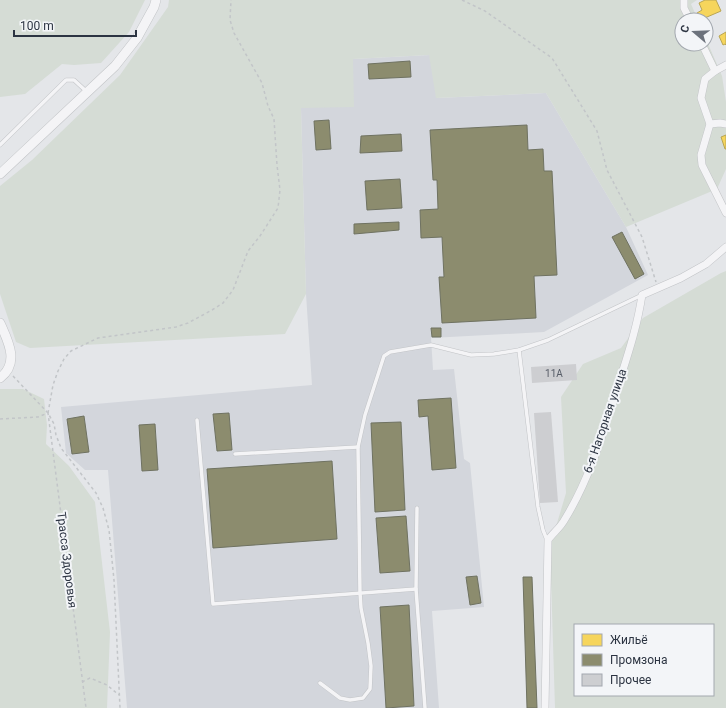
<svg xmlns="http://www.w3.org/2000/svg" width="726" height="708" font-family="Roboto,sans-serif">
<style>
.built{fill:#d3d6dc}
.green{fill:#d5dcd5;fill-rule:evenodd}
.homes{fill:#f6d55c;stroke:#b9a554}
.industry{fill:#8c8c6e;stroke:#6f7261}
.building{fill:#cdced1}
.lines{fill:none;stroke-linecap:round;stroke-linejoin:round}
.service-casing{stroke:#c2c4c7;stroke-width:4.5}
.minor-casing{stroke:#c2c4c7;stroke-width:8}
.tertiary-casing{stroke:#c2c4c7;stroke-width:10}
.path{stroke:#c2c5c8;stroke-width:1.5;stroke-dasharray:3 3;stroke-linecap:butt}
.service{stroke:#f4f4f6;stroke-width:3.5}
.minor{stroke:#f4f4f6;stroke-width:7}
.tertiary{stroke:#f4f4f6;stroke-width:9}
.labels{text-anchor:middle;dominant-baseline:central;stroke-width:4;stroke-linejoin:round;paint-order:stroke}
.number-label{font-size:10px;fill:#555b66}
.street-label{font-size:12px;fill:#2c3442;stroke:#f3f5f8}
</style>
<rect width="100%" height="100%" fill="#e4e6e9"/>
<!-- built -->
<path class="built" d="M430 55 437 98 546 93 626 227 648 275 544 332 431 338 433 370 454 369 464 459 470 463 484 607 432 611 439 708H127L108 470H85L66 453 61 407 312 385 306 294 301 108 353 59Z"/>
<!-- green -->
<g class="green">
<path d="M0 0H145L129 32 101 63 74 65 62 64 25 94 0 97Z"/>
<path d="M169 0H697L691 4 698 20H682V44H706V39L722 76 726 102V169L717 189 626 227 546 93 436 98 429 55 353 59 354 107 301 108 306 294 285 334 30 348 16 342 0 294V186L32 160 120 75 168 7Z"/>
<path d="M726 271V708H555L550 547 566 493 561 397 583 364 621 348 643 318 721 273ZM575 625H713V695H575Z"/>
<path d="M0 389H23L44 399 47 425 46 444 69 466 95 502 110 632 107 708H0Z"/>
</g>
<!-- homes -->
<g class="homes">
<path d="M705 0H716L721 11 700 20 697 13 702 10 699 3Z"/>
<path d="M726 32V45L725 44 723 45 719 36Z"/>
<path d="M726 135V149H725L721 137Z"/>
</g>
<!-- industry -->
<g class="industry">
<path d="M410 61 411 77 369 79 368 64Z"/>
<path d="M329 120 331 149 316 150 314 121Z"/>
<path d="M527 125 528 150 543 149 544 171H552L557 275 534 276 536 318 442 323 439 277H444L442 237 421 238 420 210 438 209 437 180H433L430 130Z"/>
<path d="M401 134 402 151 360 153 361 136Z"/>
<path d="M400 179 402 208 367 210 365 181Z"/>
<path d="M399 222V230L354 234V224Z"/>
<path d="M622 232 644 274 635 279 612 237Z"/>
<path d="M431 328H441V337H432Z"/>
<path d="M451 398 456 468 432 470 428 416 419 417 418 400Z"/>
<path d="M229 413 232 450 217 451 213 414Z"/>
<path d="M84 416 89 452 72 454 67 419Z"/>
<path d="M401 422 405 510 375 512 371 423Z"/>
<path d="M155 424 158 470 142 471 139 425Z"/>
<path d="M332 461 337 539 213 548 207 469Z"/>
<path d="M406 516 410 571 380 573 376 518Z"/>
<path d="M477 576 481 603 470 605 466 577Z"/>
<path d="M523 577H532L537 708H527Z"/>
<path d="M409 605 414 706 386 708 380 607Z"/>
</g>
<!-- building -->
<g class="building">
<path d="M576 364 577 380 532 383 531 367Z"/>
<path d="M551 412 558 502 540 503 534 413Z"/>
</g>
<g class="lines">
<defs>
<g id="service">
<path d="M0 145 66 80H74L86 91"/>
<path d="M519 350 538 507 543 530 547 540"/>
<path d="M197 420 213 604 416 589"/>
<path d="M235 454 358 447"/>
<path d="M417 508 416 589 425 708"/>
<path d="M320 683 340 698 350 700 363 698 370 689 371 666 368 643 361 608 360 593 358 447 365 415 384 356 390 352 431 345 471 355 494 354 519 350 548 340 642 295"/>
</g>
<g id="minor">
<path d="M684 0V8L690 20"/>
<path d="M702 44 715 71"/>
<path d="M726 65 715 71 705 79 701 98 710 124 701 155 702 165 726 213"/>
<path d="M710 124 720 123 726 124"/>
<path d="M545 708 548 540C553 533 561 527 565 519 589 480 602 436 616 392 626 360 637 329 642 295L681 278 706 264 726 247"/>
</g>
<g id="tertiary">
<path d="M0 174 115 66 137 38 154 7 156 0"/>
<path d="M0 323C8 341 20 363 0 378"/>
</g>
</defs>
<!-- service casing -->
<use href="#service" class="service-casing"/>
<!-- minor casing -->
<use href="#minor" class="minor-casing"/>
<!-- tertiary casing -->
<use href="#tertiary" class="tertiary-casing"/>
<!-- path -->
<g class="path">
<path d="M462 0 485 11 552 58 597 131 607 170 642 237 656 282"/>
<path d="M13 376 48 413 54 424 56 435 61 448 96 493 103 508 109 530 114 580 120 708"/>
<path d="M48 413 53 385 58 371 64 359 71 351 98 338 176 327 188 323 212 310 223 303 233 290 248 251 260 236 278 208 280 190 277 165 274 119 268 106 262 83 234 33 230 20 231 0"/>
<path d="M0 419 38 417 48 413 86 708"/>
<path d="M82 682 90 678 107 685 119 695"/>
</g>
<!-- service -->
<use href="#service" class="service"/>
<!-- minor -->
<use href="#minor" class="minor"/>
<!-- tertiary -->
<use href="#tertiary" class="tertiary"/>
</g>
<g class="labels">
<!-- number labels -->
<g class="number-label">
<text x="554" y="373">11А</text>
</g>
<!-- street labels -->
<g class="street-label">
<text transform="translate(605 421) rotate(-71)">6-я Нагорная улица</text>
<text transform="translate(67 560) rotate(83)">Трасса Здоровья</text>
</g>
</g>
<!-- legend -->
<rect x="574" y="624" width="140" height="72" fill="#f3f5f8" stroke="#a3a8af"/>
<rect x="582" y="634" width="20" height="12" fill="#f6d55c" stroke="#a3a8af"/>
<text x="610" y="644" font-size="12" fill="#2c3442">Жильё</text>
<rect x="582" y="654" width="20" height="12" fill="#8c8c6e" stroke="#a3a8af"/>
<text x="610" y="664" font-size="12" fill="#2c3442">Промзона</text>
<rect x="582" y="674" width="20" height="12" fill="#cdced1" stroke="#a3a8af"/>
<text x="610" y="684" font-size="12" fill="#2c3442">Прочее</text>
<!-- north arrow -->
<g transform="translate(694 32) rotate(289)"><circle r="19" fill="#f3f5f8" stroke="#a3a8af"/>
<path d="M0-3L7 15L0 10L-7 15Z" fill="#6c727c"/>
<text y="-6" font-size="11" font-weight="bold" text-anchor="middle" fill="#2c3442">С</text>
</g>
<!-- scale -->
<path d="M14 30v6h122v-6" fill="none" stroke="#2c3442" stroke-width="2"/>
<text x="20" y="30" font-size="12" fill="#2c3442" stroke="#f3f5f8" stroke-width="3" paint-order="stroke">100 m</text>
</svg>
